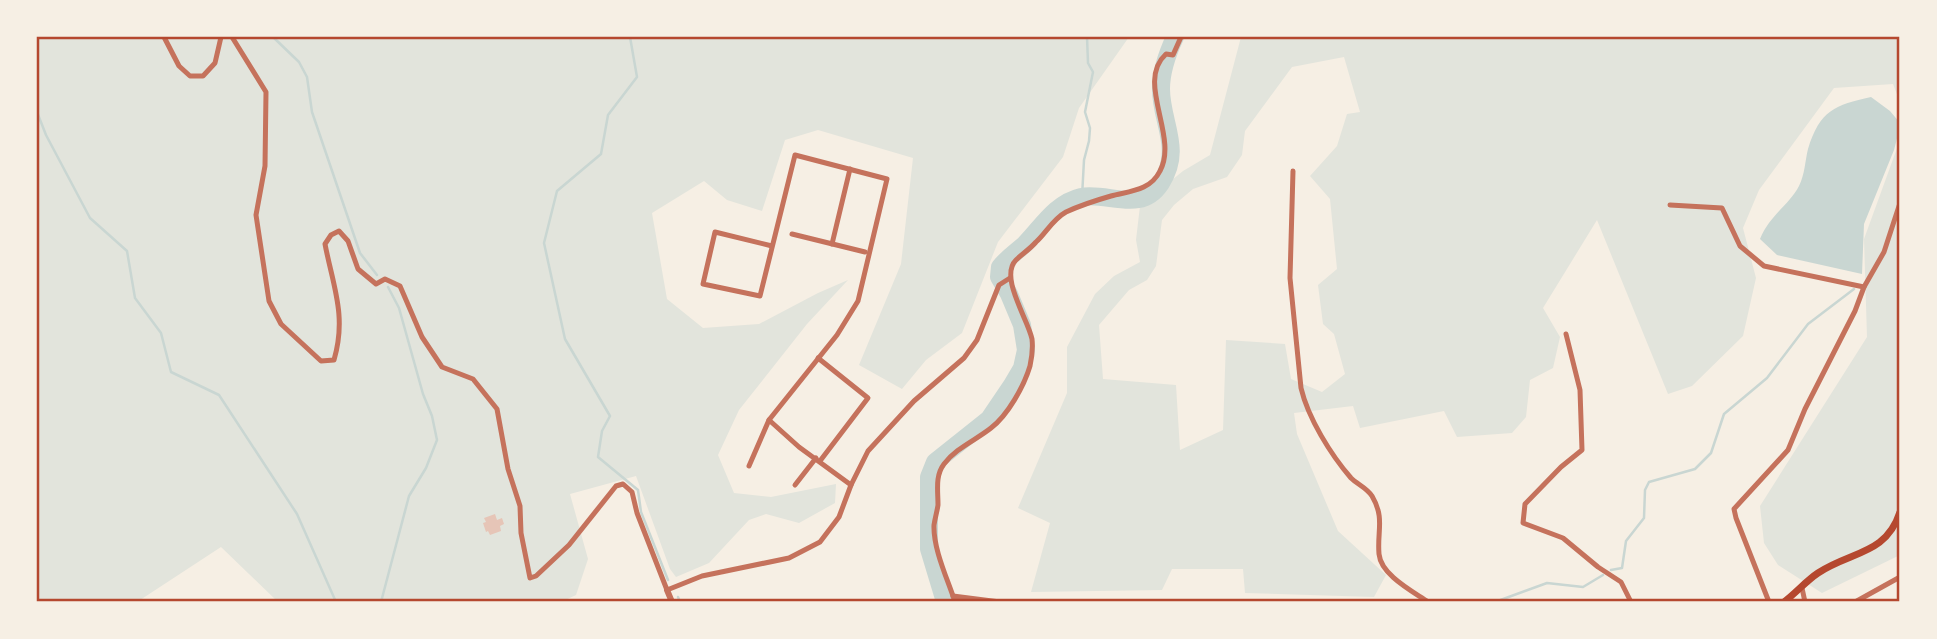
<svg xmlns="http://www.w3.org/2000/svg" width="1937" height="639" font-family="Raleway,sans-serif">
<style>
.green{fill:#e2e4dc;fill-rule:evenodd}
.water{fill:#c9d6d2}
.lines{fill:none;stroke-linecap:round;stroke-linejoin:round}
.stream{stroke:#c9d6d2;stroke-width:2.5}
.river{stroke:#c9d6d2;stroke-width:18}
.building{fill:#e6c5b7}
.minor{stroke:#c5725c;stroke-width:5}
.tertiary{stroke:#c5725c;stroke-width:6}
.secondary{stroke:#b5482f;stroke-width:7}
.neatline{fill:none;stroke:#b5482f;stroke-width:2.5}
</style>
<rect width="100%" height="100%" fill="#f6efe4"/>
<!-- green -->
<g class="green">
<path d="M37 37H1129L1079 108 1063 157 998 242 962 333 926 360 902 389 859 365 901 264 913 158 818 130 785 140 762 211 727 200 704 181 652 213 667 299 703 328 759 324 818 293 848 280 807 324 739 410 718 455 734 493 771 497 836 484 835 503 799 523 766 514 749 520 709 563 676 577 670 569 636 476 570 494 588 559 576 595 561 602H367L365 599 355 602H278L221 547 137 602H37Z"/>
<path d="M1241 37H1900V102L1893 84 1834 88 1759 190 1743 228 1756 278 1743 336 1692 386 1668 394 1597 220 1543 308 1560 337 1553 368 1530 380 1526 417 1512 433 1457 437 1444 411 1360 428 1353 406 1294 413 1297 434 1338 531 1386 575 1374 597 1245 593 1243 569H1172L1162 590 1031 592 1050 523 1018 508 1067 393V347L1095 294 1114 276 1140 262 1136 240 1140 206 1183 171 1210 155ZM1344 57 1360 112 1347 114 1337 146 1310 176 1330 199 1337 269 1318 285 1323 324 1334 334 1345 374 1322 392 1291 379 1285 344 1226 340 1223 430 1180 450 1176 385 1103 379 1099 325 1129 290 1147 280 1156 266 1162 220 1174 205 1193 189 1227 177 1242 155 1245 131 1292 67Z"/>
<path d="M1900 140V555L1822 593 1778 565 1764 543 1760 506 1867 337 1864 239Z"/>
</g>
<!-- water -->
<path class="water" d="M1871 97 1890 111 1900 123V127L1894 150 1864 224 1862 274 1777 255 1760 239C1770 215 1789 205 1799 186 1805 174 1805 161 1808 149 1820 110 1835 105 1871 97Z"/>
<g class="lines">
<!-- stream -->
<g class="stream">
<path d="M273 37 299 62 307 77 312 112 360 253 377 275"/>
<path d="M630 37 637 77 608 115 601 154 557 191 544 243 565 339 610 416 602 431 598 457 638 490 641 512 668 580"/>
<path d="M37 112 46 135 90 218 127 251 135 298 161 333 171 372 219 395 297 514 336 602"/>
<path d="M1082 197 1084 160 1089 141 1090 128 1085 112 1093 72 1088 63 1087 37"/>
<path d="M1611 570 1622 568 1626 541 1644 518 1645 490 1649 482 1695 469 1711 453 1724 414 1767 378 1808 324 1854 289"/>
<path d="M678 597 680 602"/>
<path d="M381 602 409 496 426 468 437 440 432 416 423 394 399 308 388 287"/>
<path d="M1495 602 1547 583 1583 587 1603 575"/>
</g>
<!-- river -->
<path class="river" d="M945 602 929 549V477L935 462 989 419 1012 385 1022 368 1026 350 1022 325 1009 294 999 277 1000 267C1007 258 1016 252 1024 245 1041 228 1055 203 1081 197 1109 192 1141 214 1161 183 1183 149 1161 123 1161 89 1161 72 1168 52 1175 37"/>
</g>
<!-- building -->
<path class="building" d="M495 514 497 520 502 518 504 524 500 526 501 531 490 535 488 531 486 532 483 523 486 522 484 518Z"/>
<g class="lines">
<!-- minor -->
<g class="minor">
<path d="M164 37 179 66 190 76H203L215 63 221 37"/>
<path d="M232 37 266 92 265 166 256 215 269 301 281 324 321 361 334 360C347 316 333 286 325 244L331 235 339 231 348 241 358 269 376 284 385 279 400 286 422 337 442 367 473 379 497 409 508 469 520 506 521 533 530 578 536 576 569 545 616 486 623 484 632 492 637 513 667 590 702 576 789 558 820 542 839 517 851 485 868 451 914 401 964 358 977 340 999 285 1010 278"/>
<path d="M1293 171 1290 278 1301 388C1308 418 1331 455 1351 478 1357 484 1367 488 1372 496 1385 518 1377 531 1379 554 1381 575 1412 591 1428 602"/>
<path d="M1670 205 1722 208 1740 246 1764 266 1864 287"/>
<path d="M792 234 865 252"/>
<path d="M832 244 850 169"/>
<path d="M1566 334 1580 390 1582 450 1561 467 1525 504 1523 523 1563 538 1598 567 1621 582 1631 602"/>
<path d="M818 358 868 398 820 461"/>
<path d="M769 420 799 447 851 485"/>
<path d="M749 466 769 420 837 335 858 301 887 179 795 155 760 296 703 284 715 232 772 246"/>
<path d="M795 485 816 458"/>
<path d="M1802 588 1805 602"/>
<path d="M953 596 1000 602"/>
<path d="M955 602C948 580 933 549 934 525 935 518 937 512 938 505 938 490 935 476 944 464 956 448 976 440 991 428 1008 415 1024 386 1030 366 1032 357 1033 348 1032 339 1028 319 999 277 1016 260 1022 254 1030 249 1036 242 1046 233 1053 219 1066 212 1079 206 1097 200 1111 196 1130 191 1150 191 1160 171 1179 136 1135 82 1166 54L1173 55 1181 37"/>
<path d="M1769 602 1736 518 1734 509 1788 450 1805 409 1855 311 1864 287 1884 252 1900 203"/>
<path d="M1855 602 1900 577"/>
</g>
<!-- tertiary -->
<path class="tertiary" d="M667 590 672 602"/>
<!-- secondary -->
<path class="secondary" d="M1784 602C1796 593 1806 581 1818 573 1851 551 1886 555 1900 512"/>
</g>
<!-- border -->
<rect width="1937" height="639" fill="none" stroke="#f6efe4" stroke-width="77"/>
<rect x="38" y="38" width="1860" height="562" class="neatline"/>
</svg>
